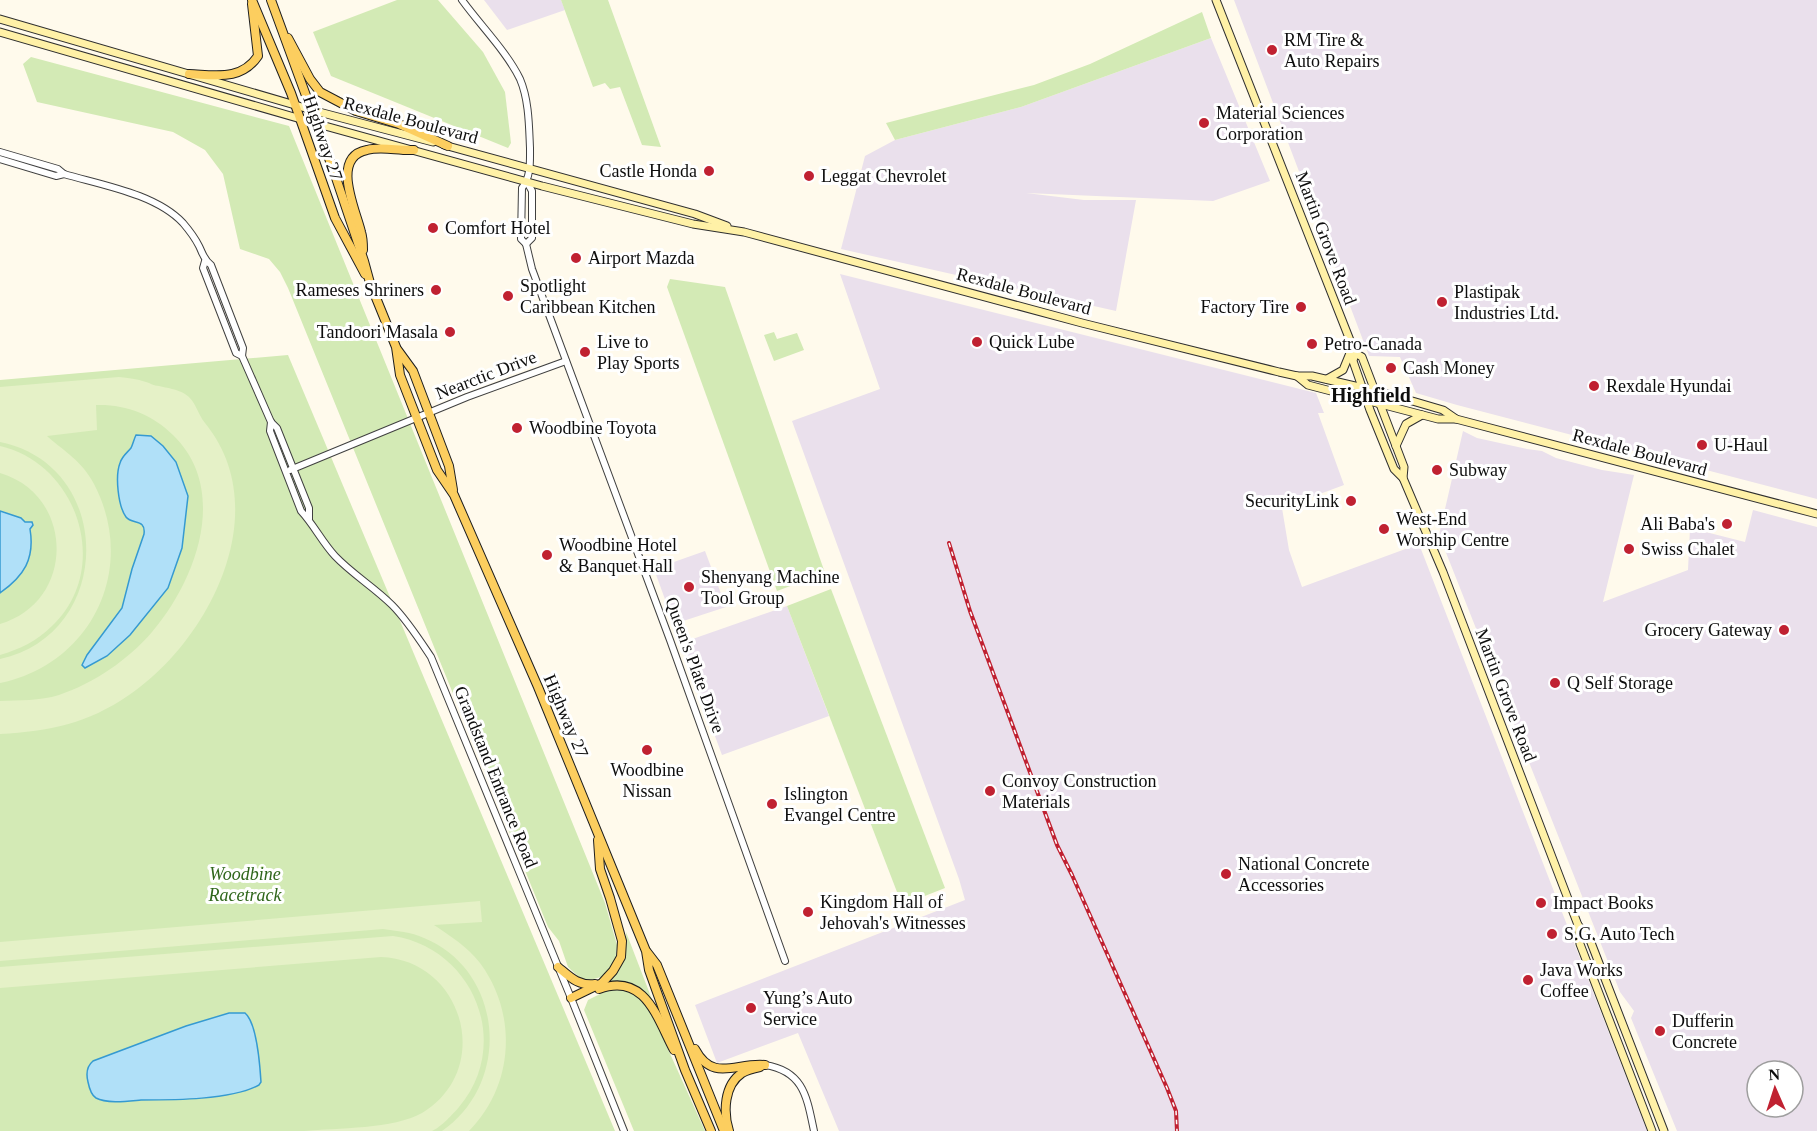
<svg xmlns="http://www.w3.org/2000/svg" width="1817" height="1131" font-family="'Times New Roman',serif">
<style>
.industrial{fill:#eae0ec;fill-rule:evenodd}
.green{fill:#d3eab5}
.pitch{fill:#e5f1c7}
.water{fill:#b0e0f8;stroke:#359ad1;stroke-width:1.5}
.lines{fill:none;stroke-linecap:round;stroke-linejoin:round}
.tertiary-casing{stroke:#404040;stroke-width:8}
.secondary-casing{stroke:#2f2f2f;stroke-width:9}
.primary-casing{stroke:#1e1e1e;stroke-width:10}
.tertiary{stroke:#fff;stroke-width:6}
.secondary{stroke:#fff1a7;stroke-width:7}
.primary{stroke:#fcce5f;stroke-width:8}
.rail-casing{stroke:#c02131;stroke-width:4}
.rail{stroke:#fff;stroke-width:1.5;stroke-dasharray:4.5;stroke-linecap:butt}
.poi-dot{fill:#c02131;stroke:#fff;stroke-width:2}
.labels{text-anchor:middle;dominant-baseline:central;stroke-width:6;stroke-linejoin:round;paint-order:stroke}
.poi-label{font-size:18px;fill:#0d0d0d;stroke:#fff;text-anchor:start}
.street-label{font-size:18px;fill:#0d0d0d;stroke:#fff}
.park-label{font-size:18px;font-style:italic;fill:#2f661b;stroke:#fff}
.neighbourhood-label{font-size:20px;font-weight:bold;fill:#0d0d0d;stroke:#fff}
</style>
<rect width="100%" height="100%" fill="#fffaec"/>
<!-- industrial -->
<g class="industrial">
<path d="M484 0H561L565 10 507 30Z"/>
<path d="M1234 0H1817V499L1457 405 1416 393 1400 357 1369 356Z"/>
<path d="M1211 38 1270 181 1213 201 1026 193 1084 200H1136L1116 311 841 249 865 156 895 140 1021 107Z"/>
<path d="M840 274 1316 393 1324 413H1318L1344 485 1282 508 1289 550 1302 587 1419 544 1647 1131H839L798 1033 717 1063 695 1005 965 900 959 879 792 421 880 389Z"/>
<path d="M1463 431 1477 438 1527 449 1542 451 1556 458 1602 470 1634 475 1603 602 1688 570 1690 528 1745 542 1753 510 1817 527V1131H1677L1631 1018 1634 1011 1620 992 1439 535ZM1757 1071H1793V1107H1757Z"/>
<path d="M705 551 726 607 674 624 654 569Z"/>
<path d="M787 606 829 716 722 755 682 647 684 642Z"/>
</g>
<!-- green -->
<g class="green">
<path d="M397 0H438L483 52 505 92 511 143 508 148 331 76 313 32Z"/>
<path d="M561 0H608L661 147 642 145 620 87 610 89 605 83 593 87Z"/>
<path d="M1202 12 1211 38 1021 107 895 140 886 123 1034 85 1090 64Z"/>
<path d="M31 57 289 126 605 903 617 945 616 957 609 970 601 977 590 980 581 979 568 967 559 941 548 927 288 288 280 272 269 259 240 249 223 174 205 150 173 132 37 102 23 64Z"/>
<path d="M670 279 725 287 825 573 777 591 667 287Z"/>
<path d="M774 332 777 339 797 333 804 350 774 361 764 335Z"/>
<path d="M288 355 615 1131H0V380Z"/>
<path d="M831 589 945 888 902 905 787 606Z"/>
<path d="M626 932 653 1002C641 989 630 978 610 982 624 964 627 955 626 932Z"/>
<path d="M623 988 641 997 653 1016 705 1131H634L584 1010 588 1000 604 992Z"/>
</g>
<!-- pitch -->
<g class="pitch">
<path d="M119 377C128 378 137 379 146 382 150 383 154 386 159 386 167 388 177 389 185 394 196 401 197 413 205 423 276 510 210 640 129 695 87 724 50 731 0 734V701C19 700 40 701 59 695 94 683 128 660 152 632 196 581 230 490 173 435 152 414 125 404 96 405L97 430 47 436C65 452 82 461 94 484 138 568 92 664 0 683V659C115 634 115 465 0 442V387Z"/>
<path d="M0 446C79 464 112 570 52 626 37 641 20 649 0 655V624C76 602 75 495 0 473Z"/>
<path d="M480 901 482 922 434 925C450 936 467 946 480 963 518 1014 514 1086 469 1131H442C512 1083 504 971 424 938 411 932 397 931 383 929L0 961V942Z"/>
<path d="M393 936C473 948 513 1043 459 1107 454 1113 440 1128 432 1131 425 1131 408 1131 400 1131 368 1131 336 1131 304 1131 337 1128 394 1129 422 1113 494 1070 464 960 381 957L0 988V967Z"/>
</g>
<!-- water -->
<g class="water">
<path d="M136 435 151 436 163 446 176 462 188 496 182 548 168 588 130 635 107 656 85 668 82 665 87 655 122 608 132 569 144 534C146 518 132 525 126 517 118 506 115 476 120 463 122 456 127 453 131 448 133 444 134 439 136 435Z"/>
<path d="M0 511 21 518 25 522H32L33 525 30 529C35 559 24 576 0 593Z"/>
<path d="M229 1013H245C257 1023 260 1066 261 1082L259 1085C232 1100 173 1100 141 1100 129 1101 107 1104 96 1098 91 1095 89 1087 88 1082 86 1074 87 1066 93 1061L186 1026Z"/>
</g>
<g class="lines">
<defs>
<g id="tertiary">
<path d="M462 0C480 25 507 52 520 79 529 100 529 126 530 148 530 163 531 176 522 188L521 239 526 244 532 269 670 640 785 961"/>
<path d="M0 152 58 169 64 174C102 185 156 194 183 223 189 230 195 238 199 246 203 254 204 260 211 265L243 348 242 356 271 422 277 428 309 508V519"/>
<path d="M0 159 56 176 64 174"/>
<path d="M526 244 532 238V191L527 182"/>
<path d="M205 261 203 268 236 353 242 356"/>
<path d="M271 422 270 431 301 511C314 525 322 542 335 556 352 574 374 587 392 605 407 620 419 639 431 657L571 998 624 1131"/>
<path d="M290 470 467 397 566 361"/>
<path d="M765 1065C804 1071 807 1098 814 1131"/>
</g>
<g id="secondary">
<path d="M1216 0 1355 353 1353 361 1370 410 1394 469 1403 478"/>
<path d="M0 19 319 112 433 142"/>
<path d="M0 32 325 126 542 186 693 224 744 232 1082 323 1279 372 1297 376H1312L1385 393 1443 410 1456 419"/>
<path d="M444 145 695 214 727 226"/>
<path d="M1355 353 1362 357 1404 467 1403 478 1443 572 1560 878 1578 925 1580 944 1652 1131"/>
<path d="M1297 376 1308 385 1438 419H1456L1817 514"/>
<path d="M1327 379 1343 370 1350 353"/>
<path d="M1396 446 1406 424 1422 415"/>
<path d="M1578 925 1590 940 1664 1131"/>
</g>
<g id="primary">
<path d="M252 0 291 93 335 218 365 274"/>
<path d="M271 0 334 172 364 261 370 283 396 347 400 375 437 470 454 495 538 687 646 951 649 970 685 1070 711 1131"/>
<path d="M288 38 310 79 320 92 356 111 399 124 448 146"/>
<path d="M189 74C216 75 241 81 258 56L252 4"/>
<path d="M363 250C363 244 363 238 361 232 356 210 330 157 367 150 382 146 398 151 414 150"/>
<path d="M397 349 413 371 449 466 453 490"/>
<path d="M647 952 657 965 724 1131"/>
<path d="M558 967C570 977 578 986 595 984"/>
<path d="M599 989C645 972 657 1018 674 1050"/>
<path d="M571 998 602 983 613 971 621 957 622 941 610 898 600 869 598 840"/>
<path d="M695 1049C713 1083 736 1062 765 1065"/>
<path d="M729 1131C723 1112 724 1085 742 1073 747 1070 755 1068 760 1067"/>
</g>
</defs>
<!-- tertiary casing -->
<use href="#tertiary" class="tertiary-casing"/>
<!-- secondary casing -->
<use href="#secondary" class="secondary-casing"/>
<!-- primary casing -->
<use href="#primary" class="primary-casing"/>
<!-- tertiary -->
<use href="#tertiary" class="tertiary"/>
<!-- secondary -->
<use href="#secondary" class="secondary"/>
<!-- primary -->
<use href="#primary" class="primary"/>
<defs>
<path id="rail" d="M949 543 970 611 1057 845 1072 875 1167 1088 1176 1111 1177 1131"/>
</defs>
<!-- rail casing -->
<use href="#rail" class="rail-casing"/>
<!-- rail -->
<use href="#rail" class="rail"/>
</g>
<!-- markers -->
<g class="poi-dot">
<circle cx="1272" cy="50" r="6"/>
<circle cx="1204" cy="123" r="6"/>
<circle cx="709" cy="171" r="6"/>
<circle cx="809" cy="176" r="6"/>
<circle cx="433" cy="228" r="6"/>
<circle cx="576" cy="258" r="6"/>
<circle cx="436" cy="290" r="6"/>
<circle cx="508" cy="296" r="6"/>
<circle cx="1442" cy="302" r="6"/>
<circle cx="1301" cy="307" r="6"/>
<circle cx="450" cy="332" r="6"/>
<circle cx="977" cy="342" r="6"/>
<circle cx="1312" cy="344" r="6"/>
<circle cx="585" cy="352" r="6"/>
<circle cx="1391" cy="368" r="6"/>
<circle cx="1594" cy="386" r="6"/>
<circle cx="517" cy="428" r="6"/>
<circle cx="1702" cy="445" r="6"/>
<circle cx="1437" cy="470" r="6"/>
<circle cx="1351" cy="501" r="6"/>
<circle cx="1727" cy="524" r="6"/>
<circle cx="1384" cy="529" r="6"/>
<circle cx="1629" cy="549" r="6"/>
<circle cx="547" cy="555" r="6"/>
<circle cx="689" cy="587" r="6"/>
<circle cx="1784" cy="630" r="6"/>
<circle cx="1555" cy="683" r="6"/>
<circle cx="647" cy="750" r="6"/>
<circle cx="990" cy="791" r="6"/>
<circle cx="772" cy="804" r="6"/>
<circle cx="1226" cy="874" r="6"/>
<circle cx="1541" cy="903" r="6"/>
<circle cx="808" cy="912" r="6"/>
<circle cx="1552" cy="934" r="6"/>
<circle cx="1528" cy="980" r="6"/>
<circle cx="751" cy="1008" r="6"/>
<circle cx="1660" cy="1031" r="6"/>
</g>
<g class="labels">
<!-- poi labels -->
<g class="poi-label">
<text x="1284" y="40">RM Tire &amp;<tspan x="1284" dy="21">Auto Repairs</tspan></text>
<text x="1216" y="113">Material Sciences<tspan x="1216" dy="21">Corporation</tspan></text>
<text x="697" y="171" text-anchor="end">Castle Honda</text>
<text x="821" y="176">Leggat Chevrolet</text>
<text x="445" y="228">Comfort Hotel</text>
<text x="588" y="258">Airport Mazda</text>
<text x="520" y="286">Spotlight<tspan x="520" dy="21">Caribbean Kitchen</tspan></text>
<text x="424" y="290" text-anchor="end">Rameses Shriners</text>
<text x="1454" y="292">Plastipak<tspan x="1454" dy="21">Industries Ltd.</tspan></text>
<text x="1289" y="307" text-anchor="end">Factory Tire</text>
<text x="438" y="332" text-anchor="end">Tandoori Masala</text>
<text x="597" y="342">Live to<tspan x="597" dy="21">Play Sports</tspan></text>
<text x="989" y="342">Quick Lube</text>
<text x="1324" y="344">Petro-Canada</text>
<text x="1403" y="368">Cash Money</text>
<text x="1606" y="386">Rexdale Hyundai</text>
<text x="529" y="428">Woodbine Toyota</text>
<text x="1714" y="445">U-Haul</text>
<text x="1449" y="470">Subway</text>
<text x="1339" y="501" text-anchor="end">SecurityLink</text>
<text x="1396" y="519">West-End<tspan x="1396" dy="21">Worship Centre</tspan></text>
<text x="1715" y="524" text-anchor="end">Ali Baba's</text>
<text x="559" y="545">Woodbine Hotel<tspan x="559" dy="21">&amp; Banquet Hall</tspan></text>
<text x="1641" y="549">Swiss Chalet</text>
<text x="701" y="577">Shenyang Machine<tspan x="701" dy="21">Tool Group</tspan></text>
<text x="1772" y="630" text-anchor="end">Grocery Gateway</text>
<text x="1567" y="683">Q Self Storage</text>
<text x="647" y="770" text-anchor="middle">Woodbine<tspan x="647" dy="21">Nissan</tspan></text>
<text x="1002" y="781">Convoy Construction<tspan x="1002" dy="21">Materials</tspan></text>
<text x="784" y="794">Islington<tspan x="784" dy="21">Evangel Centre</tspan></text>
<text x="1238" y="864">National Concrete<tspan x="1238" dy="21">Accessories</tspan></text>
<text x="820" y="902">Kingdom Hall of<tspan x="820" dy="21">Jehovah's Witnesses</tspan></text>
<text x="1553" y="903">Impact Books</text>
<text x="1564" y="934">S.G. Auto Tech</text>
<text x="1540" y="970">Java Works<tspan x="1540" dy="21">Coffee</tspan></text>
<text x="763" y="998">Yung’s Auto<tspan x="763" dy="21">Service</tspan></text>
<text x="1672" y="1021">Dufferin<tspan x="1672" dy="21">Concrete</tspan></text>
</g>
<!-- street labels -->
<g class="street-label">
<text transform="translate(411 120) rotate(15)">Rexdale Boulevard</text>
<text transform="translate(323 138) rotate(71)">Highway 27</text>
<text transform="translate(1326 238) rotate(69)">Martin Grove Road</text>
<text transform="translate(1024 291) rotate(15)">Rexdale Boulevard</text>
<text transform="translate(486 375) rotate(-21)">Nearctic Drive</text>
<text transform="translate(1640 452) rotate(15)">Rexdale Boulevard</text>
<text transform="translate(695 665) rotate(70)">Queen's Plate Drive</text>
<text transform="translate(1506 695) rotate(69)">Martin Grove Road</text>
<text transform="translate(566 716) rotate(67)">Highway 27</text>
<text transform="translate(496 777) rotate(68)">Grandstand Entrance Road</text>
</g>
<!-- park labels -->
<g class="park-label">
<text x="245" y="874">Woodbine<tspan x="245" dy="21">Racetrack</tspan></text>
</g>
<!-- neighbourhood labels -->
<g class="neighbourhood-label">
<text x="1371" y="395">Highfield</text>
</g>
</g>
<!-- north arrow -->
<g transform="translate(1775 1089) rotate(357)"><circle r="28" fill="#ffffff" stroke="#9e9e9e" stroke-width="1.5"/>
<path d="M0-4.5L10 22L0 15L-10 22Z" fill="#c02131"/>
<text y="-9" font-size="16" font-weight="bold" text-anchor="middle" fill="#0d0d0d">N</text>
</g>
</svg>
